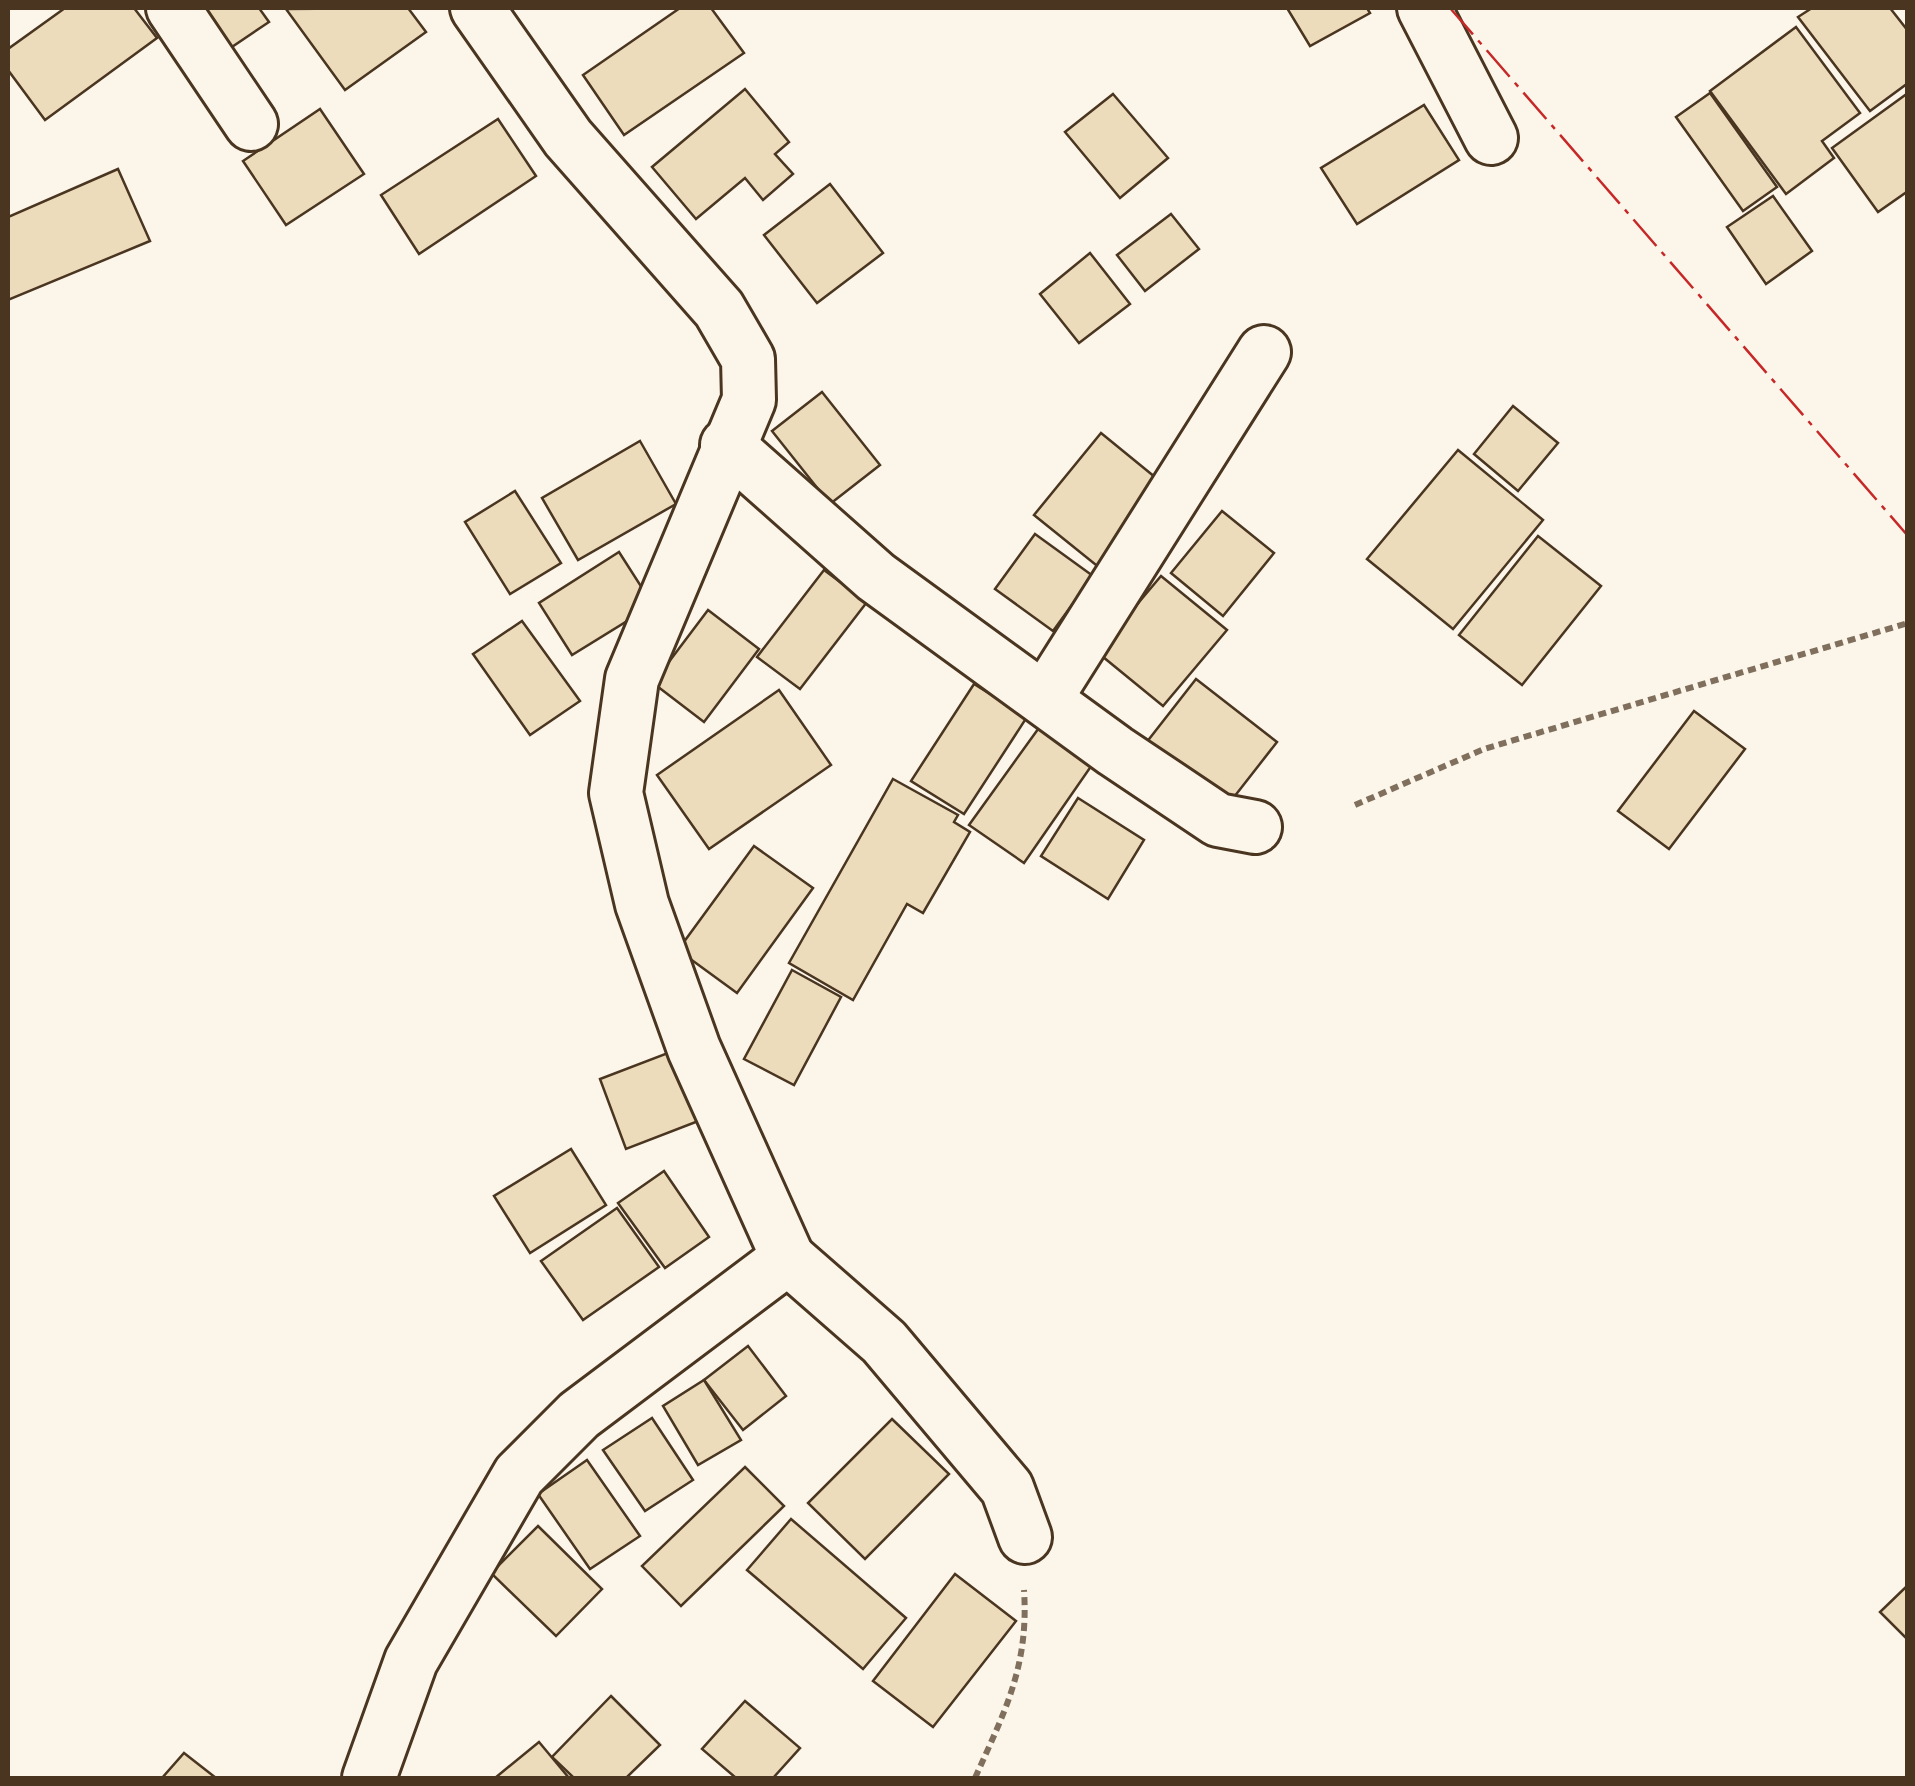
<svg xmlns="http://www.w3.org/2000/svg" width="1915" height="1786" font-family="Literata,serif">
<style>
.building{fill:#ecdcbc;stroke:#4a3520;stroke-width:2.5}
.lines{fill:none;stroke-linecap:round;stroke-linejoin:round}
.street-casing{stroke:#4a3520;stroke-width:58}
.path{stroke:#7f6f5c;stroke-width:6;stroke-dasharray:8 5;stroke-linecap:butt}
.street{stroke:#fbf6e9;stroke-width:52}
.power{stroke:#c62828;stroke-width:2.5;stroke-dasharray:35 8 5 8;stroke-linecap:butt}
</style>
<rect width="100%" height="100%" fill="#fbf6e9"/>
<!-- building -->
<g class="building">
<path d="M65 8H134L157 38 45 120 8 70V49Z"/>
<path d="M178 8H259L269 22 214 59Z"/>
<path d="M408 8 426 32 345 90 286 9Z"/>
<path d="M680 8H711L744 53 624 135 583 75Z"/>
<path d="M1287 8H1367L1370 13 1310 46Z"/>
<path d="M1812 8H1890L1908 31V83L1870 111 1798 17Z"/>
<path d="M1796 27 1860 113 1822 141 1834 158 1786 194 1710 91Z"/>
<path d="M745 89 789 142 775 154 793 174 763 200 745 178 696 219 652 167Z"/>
<path d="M1710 93 1777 187 1743 211 1676 117Z"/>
<path d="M1908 93V191L1878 212 1832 148Z"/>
<path d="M1113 94 1168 158 1120 198 1065 132Z"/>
<path d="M1424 105 1459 160 1357 224 1321 168Z"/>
<path d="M320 109 364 174 286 225 243 161Z"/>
<path d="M498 119 536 176 419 254 381 195Z"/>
<path d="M118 169 150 241 8 300V217Z"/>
<path d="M830 184 883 253 817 303 764 235Z"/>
<path d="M1773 196 1812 251 1766 284 1727 227Z"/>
<path d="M1171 214 1199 249 1145 291 1117 255Z"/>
<path d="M1090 253 1130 304 1079 343 1040 294Z"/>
<path d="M822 392 880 465 830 504 772 431Z"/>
<path d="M1513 406 1558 443 1518 491 1474 454Z"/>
<path d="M1101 433 1172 491 1106 573 1034 515Z"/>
<path d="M640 441 676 504 578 560 542 498Z"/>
<path d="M1458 450 1543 520 1453 629 1367 559Z"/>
<path d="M515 491 561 563 510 594 465 522Z"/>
<path d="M1222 511 1274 553 1223 616 1171 573Z"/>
<path d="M1035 534 1093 576 1053 631 995 589Z"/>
<path d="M1538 536 1601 586 1522 685 1459 635Z"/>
<path d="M619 552 653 605 572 655 539 603Z"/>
<path d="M824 570 867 602 800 689 757 657Z"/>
<path d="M1161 576 1227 630 1163 706 1097 652Z"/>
<path d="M708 610 759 649 704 722 653 683Z"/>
<path d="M522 621 580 701 530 735 473 654Z"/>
<path d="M1196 679 1277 742 1227 806 1146 743Z"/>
<path d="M974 684 1027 717 964 814 911 781Z"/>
<path d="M779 690 831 765 709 849 657 775Z"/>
<path d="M1694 711 1745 749 1669 849 1618 811Z"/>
<path d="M1041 725 1094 762 1024 863 969 825Z"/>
<path d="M893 779 958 815 954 822 970 832 923 913 907 904 853 1000 789 963Z"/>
<path d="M1078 798 1144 840 1108 899 1041 856Z"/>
<path d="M754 846 813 888 737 993 678 950Z"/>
<path d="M792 970 841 997 794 1085 744 1059Z"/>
<path d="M673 1051 701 1120 626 1149 600 1079Z"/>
<path d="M571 1149 606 1205 530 1253 494 1196Z"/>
<path d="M664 1171 709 1237 665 1268 618 1203Z"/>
<path d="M617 1208 659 1267 583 1320 541 1261Z"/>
<path d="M748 1346 786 1396 743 1430 704 1380Z"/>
<path d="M704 1380 741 1440 698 1465 663 1406Z"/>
<path d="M652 1418 693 1480 645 1511 603 1450Z"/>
<path d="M892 1419 949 1474 865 1559 808 1503Z"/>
<path d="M587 1460 640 1536 590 1569 538 1494Z"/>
<path d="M745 1467 784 1506 681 1606 642 1566Z"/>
<path d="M791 1519 906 1618 863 1669 747 1570Z"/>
<path d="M538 1526 602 1589 556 1636 491 1573Z"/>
<path d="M955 1574 1016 1621 933 1727 873 1681Z"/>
<path d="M1908 1585V1640L1880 1612Z"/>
<path d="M611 1696 660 1745 626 1778H574L552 1757Z"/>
<path d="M745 1701 800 1748 773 1778H736L702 1749Z"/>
<path d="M539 1742 569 1778H495Z"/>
<path d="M184 1753 216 1778H162Z"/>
</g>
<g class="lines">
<defs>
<g id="street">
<path d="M173 8 251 124"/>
<path d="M477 8 568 138 719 309 748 359 749 400 632 679 616 793 642 904 694 1049 788 1258"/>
<path d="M1424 8 1491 138"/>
<path d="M727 445 876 577 1115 751 1218 820 1255 827"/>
<path d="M1045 699 1264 352"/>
<path d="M369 1778 411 1661 519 1475 579 1415 788 1258 884 1342 1007 1488 1025 1537"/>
</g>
</defs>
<!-- street casing -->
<use href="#street" class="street-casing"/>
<!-- path -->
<g class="path">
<path d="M1355 805 1484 749 1908 623"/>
<path d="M975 1778C1005 1711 1029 1666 1024 1590"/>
</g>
<!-- street -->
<use href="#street" class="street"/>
<!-- power -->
<path class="power" d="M1450 8 1908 536"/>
</g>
<!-- border -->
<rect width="1915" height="1786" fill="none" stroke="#4a3520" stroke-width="20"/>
</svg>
